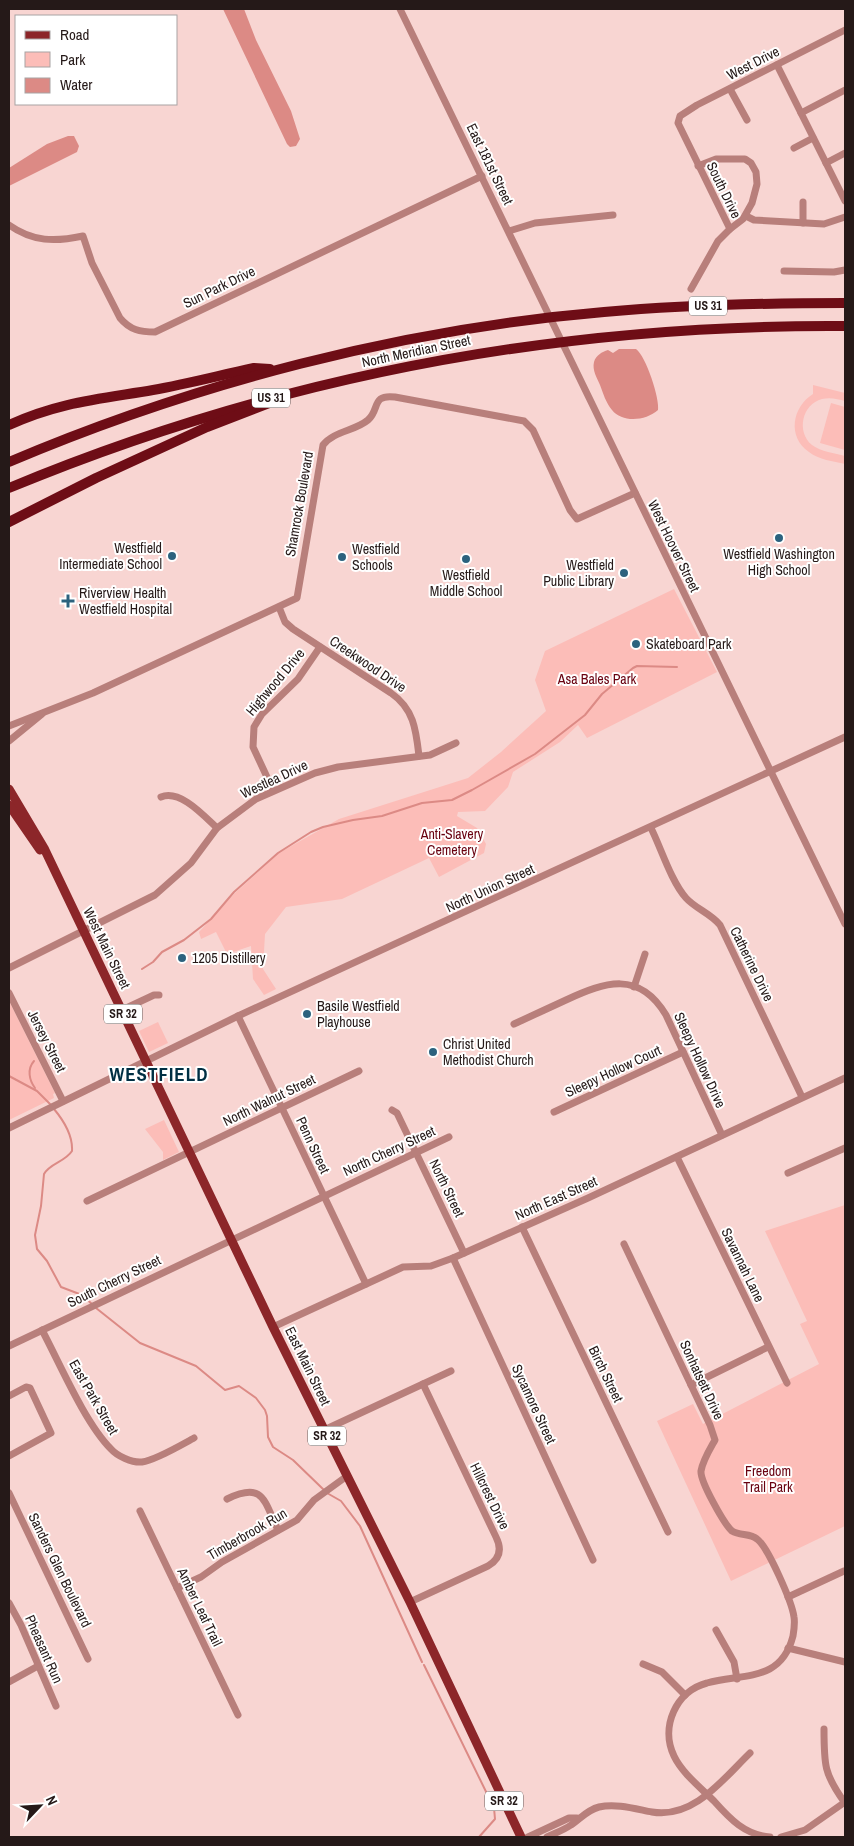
<svg xmlns="http://www.w3.org/2000/svg" width="854" height="1846" font-family="'Archivo Narrow',sans-serif">
<style>
.green{fill:#fcbdb8}
.water{fill:#dc8a85}
.lines{fill:none;stroke-linecap:round;stroke-linejoin:round}
.stream{stroke:#dc8a85;stroke-width:2}
.minor{stroke:#b87f7b;stroke-width:7}
.major{stroke:#8c2629;stroke-width:9}
.highway{stroke:#6e0d16;stroke-width:10}
.poi-dot{fill:#2c627e;stroke:#fff;stroke-width:2}
.labels{text-anchor:middle;dominant-baseline:central;stroke-width:4;stroke-linejoin:round;paint-order:stroke}
.shield{fill:#fff;stroke:#665e5d;stroke-width:1}
.shield-label{font-size:12px;font-weight:bold;fill:#251918}
.street-label{font-size:14px;fill:#251918;stroke:#fff}
.poi-label{font-size:14px;fill:#251918;stroke:#fff;text-anchor:start}
.park-label{font-size:14px;fill:#690210;stroke:#fff}
.district-label{font-size:19px;font-weight:bold;letter-spacing:1px;fill:#002f43;stroke:#fff}
</style>
<rect width="100%" height="100%" fill="#f8d5d2"/>
<!-- green -->
<g class="green">
<path d="M813 385 845 393V401C838 399 830 397 822 399 802 404 796 432 812 445 821 452 835 453 845 456V464C833 461 819 460 809 452 787 437 792 407 813 394Z"/>
<path d="M831 403 845 407V450L820 443Z"/>
<path d="M674 589 717 672 587 738 578 725 560 742 513 772 508 787 485 811 458 812 457 816 477 828 486 844 484 853 439 877 429 858 342 899 286 907 265 934 263 969 276 989 264 995 253 979 251 946 227 954 216 932 201 939 199 932 235 893 279 853 339 819 468 778 501 752 546 711 535 680 545 651Z"/>
<path d="M9 1001 55 1093 53 1094 54 1098 9 1120Z"/>
<path d="M158 1022 168 1043 149 1052 139 1031Z"/>
<path d="M164 1120 179 1152 163 1160V1152L145 1129Z"/>
<path d="M845 1205V1526L731 1581 657 1421 693 1404 703 1424 819 1364 800 1324 807 1321 765 1231Z"/>
</g>
<!-- water -->
<g class="water">
<path d="M223 9H244L256 40 291 111 300 139 296 146 290 147 287 144Z"/>
<path d="M68 136H74L79 146 77 152 9 186V168L47 144Z"/>
<path d="M619 349H636C646 356 660 399 658 410 646 421 622 423 612 410 606 403 603 393 600 385 597 378 592 370 594 362 596 355 602 352 608 350L613 353Z"/>
</g>
<g class="lines">
<!-- stream -->
<g class="stream">
<path d="M142 969 153 962 162 952 184 940 211 919 234 892 278 853 311 832 323 827 353 820 382 816 422 803 452 800 472 790 535 754 585 715 602 694 633 668 637 666 677 667"/>
<path d="M34 1061C27 1069 29 1080 35 1088"/>
<path d="M9 1076 37 1091 51 1105"/>
<path d="M54 1109C64 1121 73 1135 72 1151 65 1162 50 1163 44 1174L41 1206 35 1235 37 1249 47 1261 61 1287 82 1295 93 1305"/>
<path d="M96 1308 140 1343 196 1366 225 1390 239 1386 256 1398 265 1410 267 1416 268 1437 273 1447 293 1460 324 1490"/>
<path d="M327 1493 341 1501 360 1526 422 1662"/>
<path d="M424 1665 494 1808 495 1819 479 1837"/>
</g>
<!-- minor -->
<g class="minor">
<path d="M400 9 845 924"/>
<path d="M777 65 845 201"/>
<path d="M730 89 747 120"/>
<path d="M801 113 845 90"/>
<path d="M794 148 813 138"/>
<path d="M826 163 845 153"/>
<path d="M746 216 754 220 824 224 845 217"/>
<path d="M803 223V202"/>
<path d="M9 225C33 242 55 242 83 236L92 263 120 318C130 330 140 332 155 332L482 176"/>
<path d="M730 229 678 123 680 116 697 105 845 30"/>
<path d="M509 231 535 223 613 215"/>
<path d="M784 271 834 272 845 270"/>
<path d="M691 289 718 241 730 229 743 219 752 203 757 184 756 172 751 163 745 159H716L698 166"/>
<path d="M279 607 285 622 293 629 391 693C414 709 416 730 419 756"/>
<path d="M9 726 93 693 297 598 323 445C334 431 355 431 368 420 380 410 371 394 395 397L524 421 533 430 570 510 577 519 635 493"/>
<path d="M9 741 42 714"/>
<path d="M273 790 253 747 254 727 262 714 298 679 320 647"/>
<path d="M161 797C180 789 204 816 217 828"/>
<path d="M651 828C661 848 671 881 686 898 696 909 710 913 720 925L802 1097"/>
<path d="M9 968 155 895 191 863 217 828 256 799 315 773 338 767 430 755 456 743"/>
<path d="M634 987 645 954"/>
<path d="M9 993 63 1101"/>
<path d="M122 1010 154 995H159"/>
<path d="M238 1016 366 1284"/>
<path d="M514 1024C531 1016 549 1008 566 1000 605 982 639 970 666 1015L722 1135"/>
<path d="M392 1110 397 1113 464 1253"/>
<path d="M554 1112 683 1052"/>
<path d="M9 1128 238 1016 845 737"/>
<path d="M677 1157 787 1383"/>
<path d="M788 1173 845 1148"/>
<path d="M87 1201 359 1071"/>
<path d="M522 1227 668 1532"/>
<path d="M624 1244 710 1425 715 1440C710 1449 703 1460 701 1471 700 1481 724 1524 732 1531 740 1536 750 1533 757 1539 768 1547 792 1602 794 1617 795 1623 794 1630 793 1636 781 1683 742 1673 707 1683 676 1691 660 1727 674 1756 682 1773 701 1788 714 1801 730 1819 745 1835 770 1837"/>
<path d="M453 1258 593 1560"/>
<path d="M273 1327 403 1267 431 1266 453 1258 588 1198 845 1078"/>
<path d="M42 1330C60 1364 85 1423 111 1449 117 1456 132 1463 142 1462 156 1460 181 1445 194 1438"/>
<path d="M9 1346 449 1137"/>
<path d="M691 1385 768 1347"/>
<path d="M9 1396 26 1387 30 1388 51 1433 9 1456"/>
<path d="M324 1430 451 1371"/>
<path d="M9 1493 88 1659"/>
<path d="M227 1499C264 1481 264 1501 278 1530"/>
<path d="M140 1511 238 1715"/>
<path d="M177 1588 201 1577 222 1562 297 1520 314 1500 347 1476"/>
<path d="M788 1597 844 1571"/>
<path d="M410 1602 488 1566C500 1559 502 1549 496 1537L423 1384"/>
<path d="M9 1603 21 1625 56 1706"/>
<path d="M716 1630 734 1662 737 1679"/>
<path d="M788 1648 845 1662"/>
<path d="M643 1664 662 1672 685 1695"/>
<path d="M9 1682 38 1666"/>
<path d="M824 1729C824 1765 824 1774 845 1803"/>
<path d="M528 1837 569 1818H577"/>
<path d="M547 1837C555 1833 564 1830 571 1825 580 1819 587 1810 599 1807 616 1803 636 1809 652 1812 694 1819 723 1779 750 1753"/>
<path d="M781 1837 805 1830 845 1802"/>
</g>
<!-- major -->
<g class="major">
<path d="M9 789 44 848 273 1327 410 1602 521 1837"/>
<path d="M9 805 40 850"/>
</g>
<!-- highway -->
<g class="highway">
<path d="M9 425C59 402 100 399 153 390 187 384 221 375 254 368L270 369"/>
<path d="M9 462C195 383 402 329 604 312 684 305 765 303 845 303"/>
<path d="M9 488C276 377 556 324 845 326"/>
<path d="M9 522 96 478 207 427 269 403"/>
</g>
</g>
<!-- markers -->
<g class="poi-dot">
<circle cx="779" cy="538" r="5"/>
<circle cx="172" cy="556" r="5"/>
<circle cx="342" cy="557" r="5"/>
<circle cx="466" cy="559" r="5"/>
<circle cx="624" cy="573" r="5"/>
<path d="M65.5 593.5h5v5h5v5h-5v5h-5v-5h-5v-5h5z"/>
<circle cx="636" cy="644" r="5"/>
<circle cx="182" cy="958" r="5"/>
<circle cx="307" cy="1014" r="5"/>
<circle cx="433" cy="1052" r="5"/>
</g>
<g class="labels">
<!-- shield labels -->
<g class="shield">
<rect x="689" y="296.5" width="38" height="19" rx="4"/>
<rect x="252" y="388.5" width="38" height="19" rx="4"/>
<rect x="104" y="1004.5" width="38" height="19" rx="4"/>
<rect x="308" y="1426.5" width="38" height="19" rx="4"/>
<rect x="485" y="1791.5" width="38" height="19" rx="4"/>
</g>
<g class="shield-label">
<text x="708" y="306">US 31</text>
<text x="271" y="398">US 31</text>
<text x="123" y="1014">SR 32</text>
<text x="327" y="1436">SR 32</text>
<text x="504" y="1801">SR 32</text>
</g>
<!-- street labels -->
<g class="street-label">
<text transform="translate(753 63) rotate(-27)">West Drive</text>
<text transform="translate(490 164) rotate(64)">East 181st Street</text>
<text transform="translate(724 190) rotate(64)">South Drive</text>
<text transform="translate(219 287) rotate(-26)">Sun Park Drive</text>
<text transform="translate(416 351) rotate(-12)">North Meridian Street</text>
<text transform="translate(299 504) rotate(-80)">Shamrock Boulevard</text>
<text transform="translate(674 546) rotate(64)">West Hoover Street</text>
<text transform="translate(368 664) rotate(34)">Creekwood Drive</text>
<text transform="translate(275 682) rotate(-50)">Highwood Drive</text>
<text transform="translate(274 779) rotate(-25)">Westlea Drive</text>
<text transform="translate(490 888) rotate(-25)">North Union Street</text>
<text transform="translate(107 948) rotate(64)">West Main Street</text>
<text transform="translate(752 964) rotate(64)">Catherine Drive</text>
<text transform="translate(47 1041) rotate(63)">Jersey Street</text>
<text transform="translate(700 1060) rotate(65)">Sleepy Hollow Drive</text>
<text transform="translate(613 1071) rotate(-25)">Sleepy Hollow Court</text>
<text transform="translate(269 1100) rotate(-26)">North Walnut Street</text>
<text transform="translate(313 1145) rotate(65)">Penn Street</text>
<text transform="translate(389 1151) rotate(-25)">North Cherry Street</text>
<text transform="translate(447 1188) rotate(64)">North Street</text>
<text transform="translate(556 1198) rotate(-24)">North East Street</text>
<text transform="translate(743 1265) rotate(64)">Savannah Lane</text>
<text transform="translate(114 1281) rotate(-26)">South Cherry Street</text>
<text transform="translate(308 1366) rotate(64)">East Main Street</text>
<text transform="translate(606 1374) rotate(64)">Birch Street</text>
<text transform="translate(702 1380) rotate(65)">Sonhatsett Drive</text>
<text transform="translate(94 1397) rotate(60)">East Park Street</text>
<text transform="translate(534 1404) rotate(65)">Sycamore Street</text>
<text transform="translate(490 1496) rotate(64)">Hillcrest Drive</text>
<text transform="translate(247 1534) rotate(-30)">Timberbrook Run</text>
<text transform="translate(60 1570) rotate(64)">Sanders Glen Boulevard</text>
<text transform="translate(200 1607) rotate(64)">Amber Leaf Trail</text>
<text transform="translate(44 1649) rotate(66)">Pheasant Run</text>
</g>
<!-- poi labels -->
<g class="poi-label">
<text x="162" y="548" text-anchor="end">Westfield<tspan x="162" dy="16">Intermediate School</tspan></text>
<text x="352" y="549">Westfield<tspan x="352" dy="16">Schools</tspan></text>
<text x="779" y="554" text-anchor="middle">Westfield Washington<tspan x="779" dy="16">High School</tspan></text>
<text x="614" y="565" text-anchor="end">Westfield<tspan x="614" dy="16">Public Library</tspan></text>
<text x="466" y="575" text-anchor="middle">Westfield<tspan x="466" dy="16">Middle School</tspan></text>
<text x="79" y="593">Riverview Health<tspan x="79" dy="16">Westfield Hospital</tspan></text>
<text x="646" y="644">Skateboard Park</text>
<text x="192" y="958">1205 Distillery</text>
<text x="317" y="1006">Basile Westfield<tspan x="317" dy="16">Playhouse</tspan></text>
<text x="443" y="1044">Christ United<tspan x="443" dy="16">Methodist Church</tspan></text>
</g>
<!-- park labels -->
<g class="park-label">
<text x="597" y="679">Asa Bales Park</text>
<text x="452" y="834">Anti-Slavery<tspan x="452" dy="16">Cemetery</tspan></text>
<text x="768" y="1471">Freedom<tspan x="768" dy="16">Trail Park</tspan></text>
</g>
<!-- district labels -->
<g class="district-label">
<text x="159" y="1074">WESTFIELD</text>
</g>
</g>
<!-- border -->
<rect width="854" height="1846" fill="none" stroke="#251918" stroke-width="20"/>
<!-- legend -->
<rect x="15" y="15" width="162" height="90" fill="#ffffff" stroke="#a8a3a3"/>
<rect x="25" y="31" width="25" height="8" fill="#8c2629" stroke="#a8a3a3"/>
<text x="60" y="40" font-size="15" fill="#251918">Road</text>
<rect x="25" y="52" width="25" height="15" fill="#fcbdb8" stroke="#a8a3a3"/>
<text x="60" y="65" font-size="15" fill="#251918">Park</text>
<rect x="25" y="78" width="25" height="15" fill="#dc8a85" stroke="#a8a3a3"/>
<text x="60" y="90" font-size="15" fill="#251918">Water</text>
<!-- north arrow -->
<g transform="translate(40 1806) rotate(65)" stroke="#ffffff" stroke-width="4" paint-order="stroke">
<path d="M0-4L9 19L0 12L-9 19Z" fill="#251918"/>
<text y="-8" font-size="14" font-weight="bold" text-anchor="middle" fill="#251918">N</text>
</g>
</svg>
